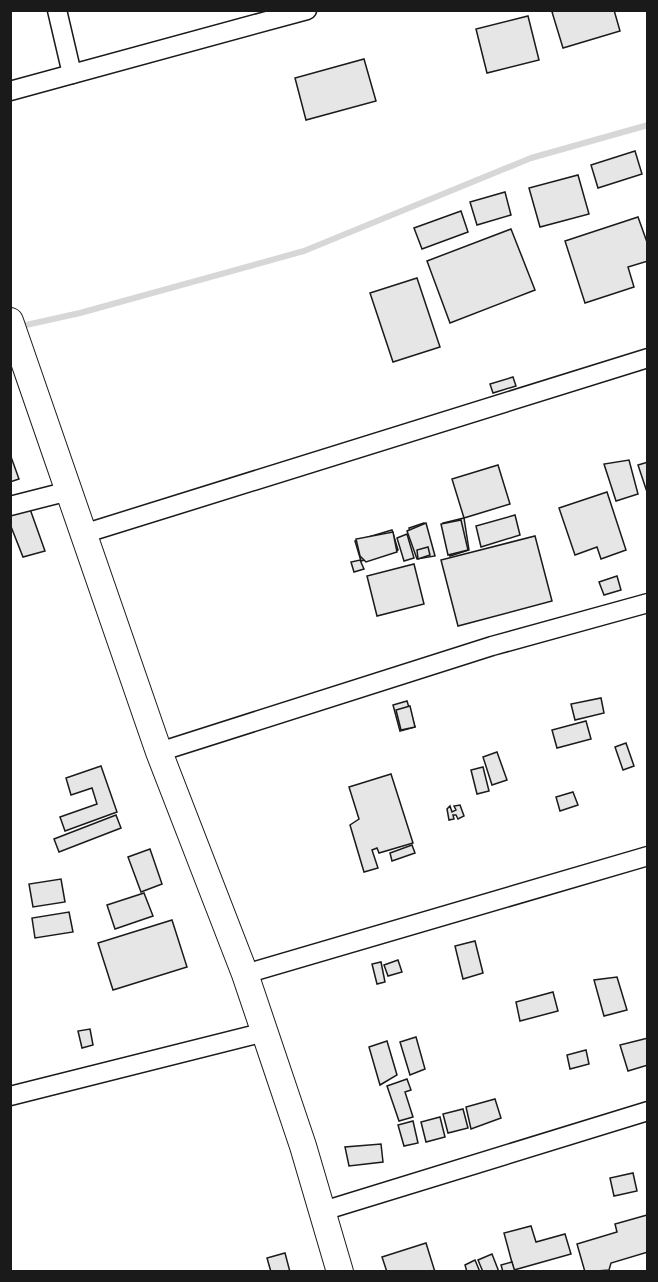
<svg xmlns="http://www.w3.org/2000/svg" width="658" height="1282" font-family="Ubuntu,sans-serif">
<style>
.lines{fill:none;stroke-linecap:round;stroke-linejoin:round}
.stream{stroke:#d7d7d7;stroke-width:6}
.building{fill:#e6e6e6;stroke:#1a1a1a;stroke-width:1.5}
.street-casing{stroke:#1a1a1a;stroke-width:21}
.secondary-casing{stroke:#1a1a1a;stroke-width:28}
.street{stroke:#fff;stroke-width:18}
.secondary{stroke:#fff;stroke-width:26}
</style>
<rect width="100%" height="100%" fill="#fff"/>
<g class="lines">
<!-- stream -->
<path class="stream" d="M17 327 80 313 304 251 531 158 648 125"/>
</g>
<!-- building -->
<g class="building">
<path d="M556 10H614L620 31 563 48 552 12Z"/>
<path d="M528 16 539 60 487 73 476 29Z"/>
<path d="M364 59 376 101 306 120 295 78Z"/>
<path d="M635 151 642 174 598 188 591 165Z"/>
<path d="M578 175 589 214 540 227 529 188Z"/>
<path d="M505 192 511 215 477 225 470 202Z"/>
<path d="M461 211 468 232 422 249 414 228Z"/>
<path d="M638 217 648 245V261L628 267 634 287 585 303 565 241Z"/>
<path d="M511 229 535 290 450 323 427 261Z"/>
<path d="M417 278 440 347 393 362 370 293Z"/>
<path d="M513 377 516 386 493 393 490 384Z"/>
<path d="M10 454 19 479 10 482Z"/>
<path d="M629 460 638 494 616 501 604 464Z"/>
<path d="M648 462V495L638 465Z"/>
<path d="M498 465 510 504 464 518 452 479Z"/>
<path d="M607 492 626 550 601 559 597 547 575 555 559 508Z"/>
<path d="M30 509 45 551 23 557 10 524V515Z"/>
<path d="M515 515 520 535 481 547 476 526Z"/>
<path d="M464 518 469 550 450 556 443 523Z"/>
<path d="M461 520 468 550 448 555 441 524Z"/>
<path d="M424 523 427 530 411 536 409 528Z"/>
<path d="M426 523 435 556 417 559 407 531Z"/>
<path d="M392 530 398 550 361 561 355 541Z"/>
<path d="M393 532 397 552 366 562 360 556 356 539Z"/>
<path d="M407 534 414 558 404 561 397 538Z"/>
<path d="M535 536 552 601 458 626 441 560Z"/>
<path d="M428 547 430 555 418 559 417 550Z"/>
<path d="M360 560 364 569 354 572 351 562Z"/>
<path d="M414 564 424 604 377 616 367 576Z"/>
<path d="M617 576 621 590 604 595 599 582Z"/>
<path d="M601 698 604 713 575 720 571 704Z"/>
<path d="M407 701 415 727 400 731 393 705Z"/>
<path d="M410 706 415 727 401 730 396 710Z"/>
<path d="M586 721 591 739 557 748 552 730Z"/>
<path d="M626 743 634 766 623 770 615 747Z"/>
<path d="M497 752 507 780 492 785 483 757Z"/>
<path d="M101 766 117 812 65 831 60 817 97 804 92 788 71 795 66 778Z"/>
<path d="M483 767 489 791 477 794 471 770Z"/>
<path d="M391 774 413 843 379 853 377 848 372 850 378 868 364 872 350 825 359 819 349 787Z"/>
<path d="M573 792 578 805 560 811 556 797Z"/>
<path d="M460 805 464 816 458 819 456 815H453L454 819 449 820 447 809 450 806 452 812 456 810 454 806Z"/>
<path d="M116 815 121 828 59 852 54 839Z"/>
<path d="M412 845 415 853 392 861 390 853Z"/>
<path d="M150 849 162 884 141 892 128 857Z"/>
<path d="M61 879 65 902 33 907 29 884Z"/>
<path d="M144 893 153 916 115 929 107 905Z"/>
<path d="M69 912 73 932 35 938 32 918Z"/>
<path d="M172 920 187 967 113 990 98 943Z"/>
<path d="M475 941 483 973 463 979 455 946Z"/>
<path d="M398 960 402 972 388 976 384 965Z"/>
<path d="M381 962 385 982 377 984 372 964Z"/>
<path d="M617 977 627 1010 604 1016 594 980Z"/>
<path d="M553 992 558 1011 520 1021 516 1002Z"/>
<path d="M90 1029 93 1045 82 1048 78 1031Z"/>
<path d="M416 1037 425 1069 410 1075 400 1042Z"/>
<path d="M648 1038V1065L628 1071 620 1045Z"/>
<path d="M387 1041 397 1075 380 1085 369 1047Z"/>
<path d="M586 1050 589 1064 570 1069 567 1055Z"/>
<path d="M407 1079 411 1090 405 1092 413 1117 399 1121 387 1086Z"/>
<path d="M495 1099 501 1118 471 1129 466 1107Z"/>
<path d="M463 1109 468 1128 448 1133 443 1114Z"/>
<path d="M440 1117 445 1137 426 1142 421 1122Z"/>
<path d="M413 1121 418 1143 404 1146 398 1125Z"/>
<path d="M381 1144 383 1162 349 1166 345 1147Z"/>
<path d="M633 1173 637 1191 614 1196 610 1178Z"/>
<path d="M647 1215 648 1252 611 1263 609 1270 585 1272 577 1244 617 1232 615 1224Z"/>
<path d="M531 1226 536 1242 565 1234 571 1254 514 1270 504 1233Z"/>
<path d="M426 1243 435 1272H387L382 1257Z"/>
<path d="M285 1253 290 1272H271L267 1258Z"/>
<path d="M492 1254 499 1272H483L478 1260Z"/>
<path d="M475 1260 480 1272H467L465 1265Z"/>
<path d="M512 1262 515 1272H503L501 1265Z"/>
</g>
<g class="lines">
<defs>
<g id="street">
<path d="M57 10 72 74"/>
<path d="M10 91 307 10"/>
<path d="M10 506 69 491"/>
<path d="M83 534 648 358"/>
<path d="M159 752 492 646 648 603"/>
<path d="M245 974 648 856"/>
<path d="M10 1096 265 1032"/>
<path d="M323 1211 648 1111"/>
</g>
<path id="secondary" d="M10 321 159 752 245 974 303 1146 340 1272"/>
</defs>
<!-- street casing -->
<use href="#street" class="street-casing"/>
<!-- secondary casing -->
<use href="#secondary" class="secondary-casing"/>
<!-- street -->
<use href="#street" class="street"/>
<!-- secondary -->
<use href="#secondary" class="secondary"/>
</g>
<!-- border -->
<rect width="658" height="1282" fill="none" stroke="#1a1a1a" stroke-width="24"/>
</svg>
